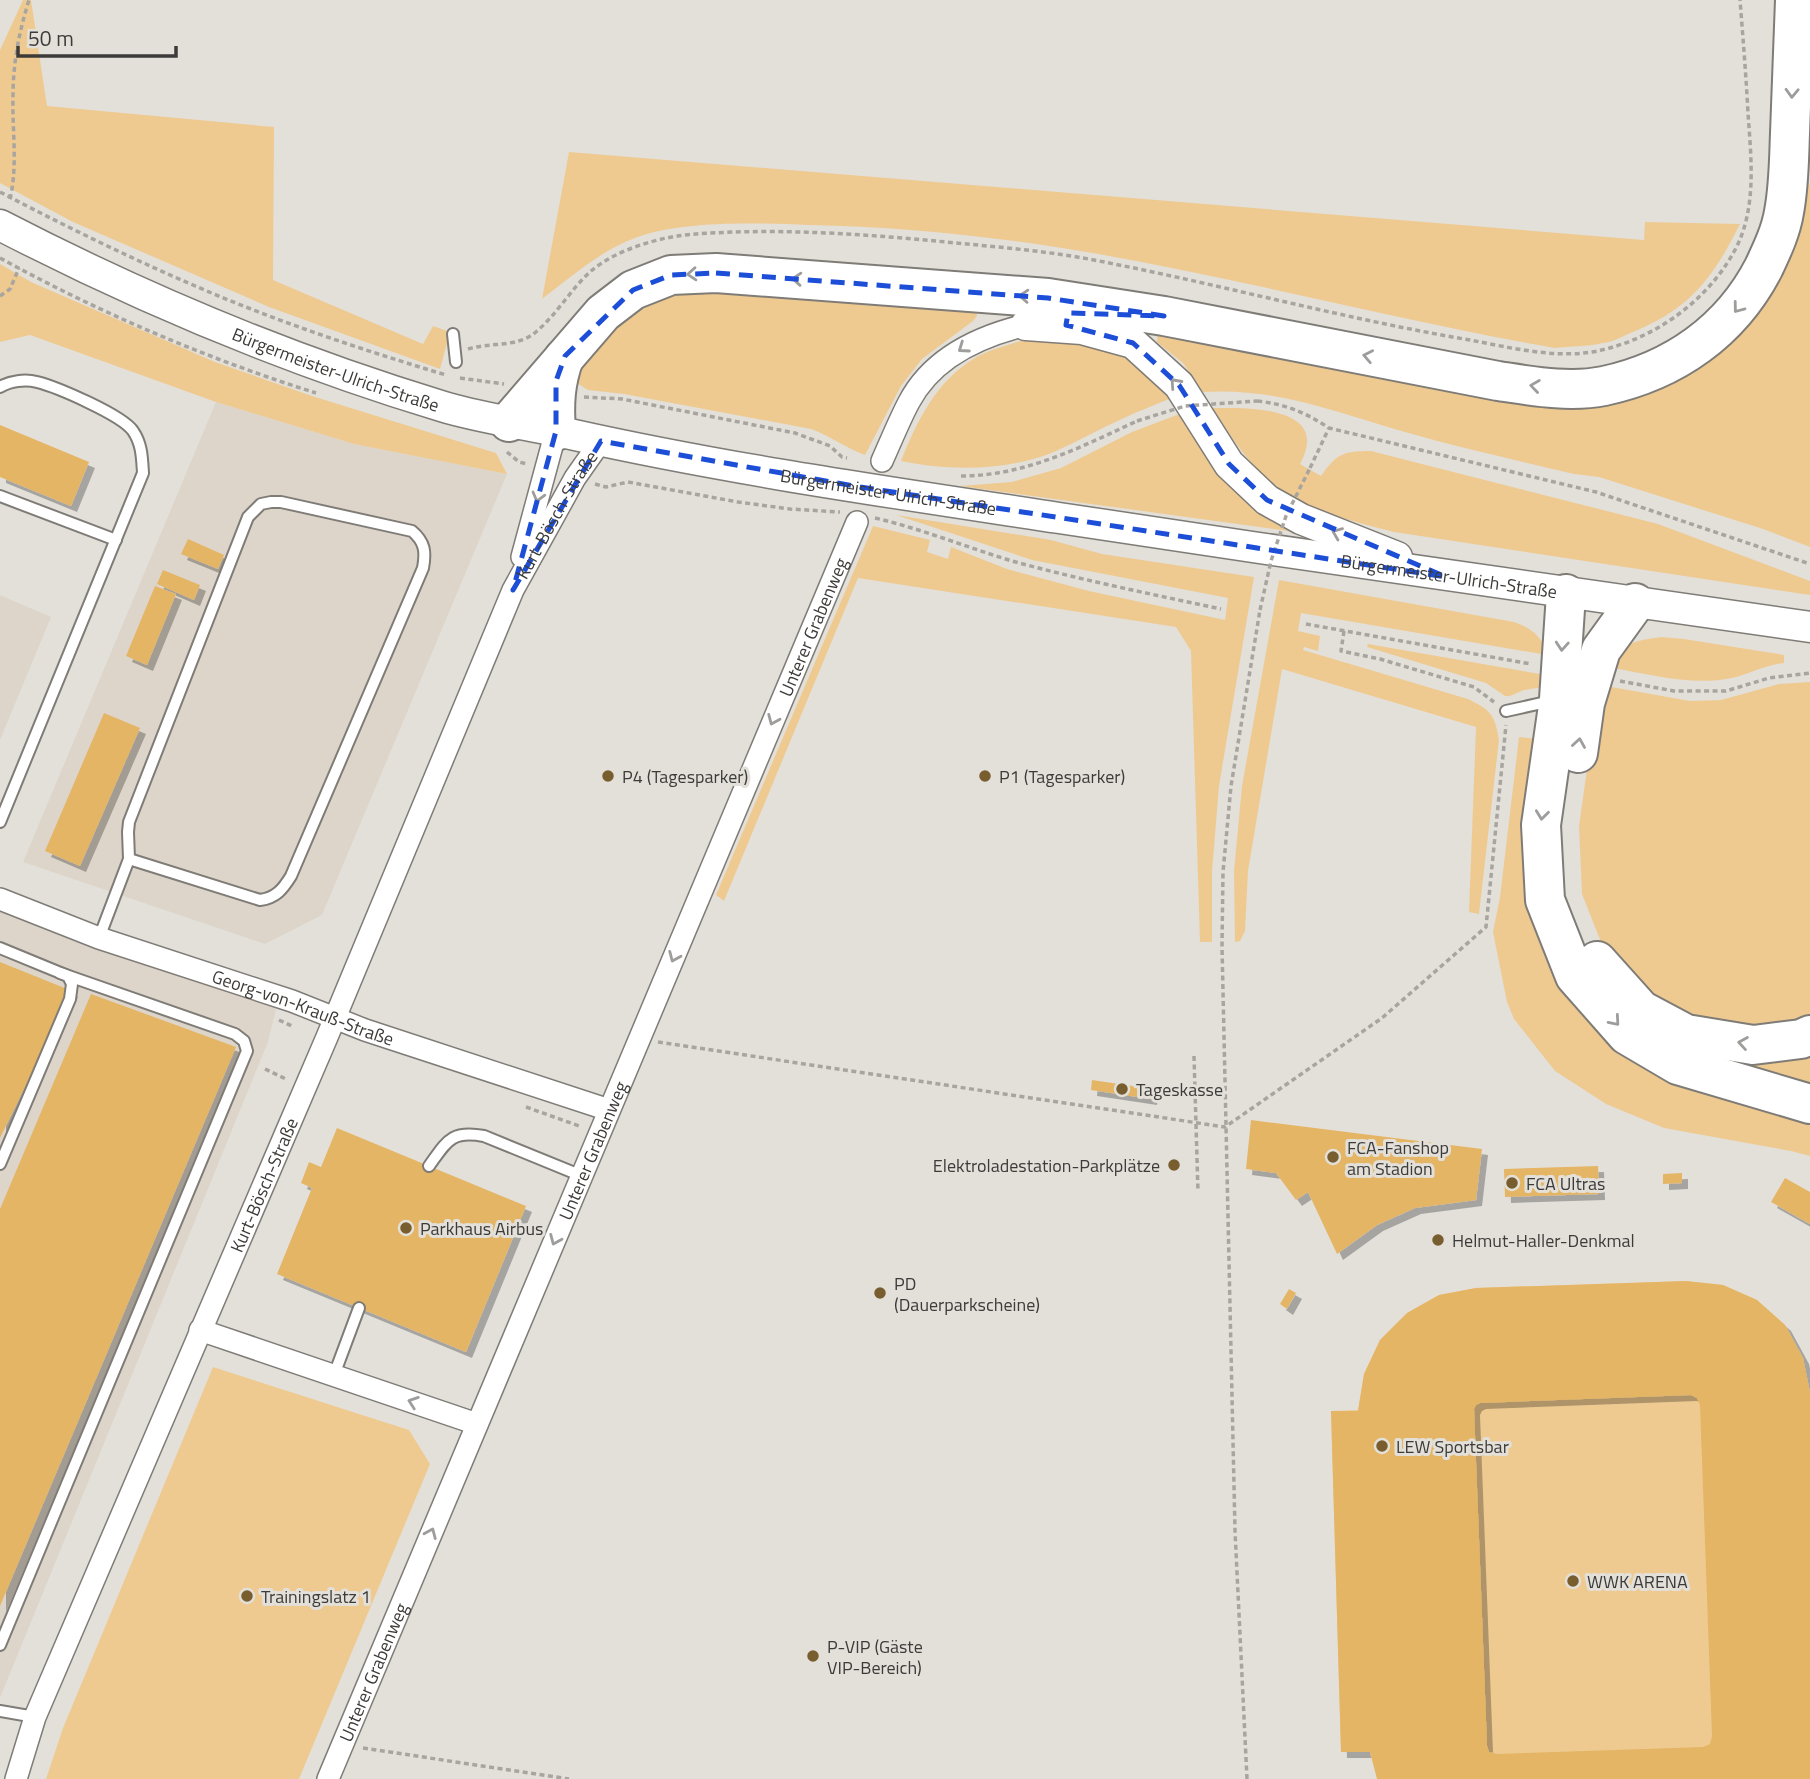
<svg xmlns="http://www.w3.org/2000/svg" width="1810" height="1779" font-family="'Titillium Web',sans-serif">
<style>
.built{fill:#ddd5c9}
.grass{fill:#eeca91}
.building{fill:#e5b566;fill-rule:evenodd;filter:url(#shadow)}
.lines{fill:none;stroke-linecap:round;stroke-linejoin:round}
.lane-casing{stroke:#7f7c77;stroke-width:14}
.street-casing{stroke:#7f7c77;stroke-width:24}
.secondary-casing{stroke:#7f7c77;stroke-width:33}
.highway-casing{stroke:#7f7c77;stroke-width:42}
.path{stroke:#a8a5a0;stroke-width:3.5;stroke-dasharray:5 3.5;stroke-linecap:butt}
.lane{stroke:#fff;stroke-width:10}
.street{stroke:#fff;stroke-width:21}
.secondary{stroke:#fff;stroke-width:30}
.highway{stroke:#fff;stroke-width:38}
.path-bridge{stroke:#a8a5a0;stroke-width:3.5;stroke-dasharray:5 3.5;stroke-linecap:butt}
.oneway{stroke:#9e9d9c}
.marked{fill:none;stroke:#1d4ed8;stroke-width:5;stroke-dasharray:14 9;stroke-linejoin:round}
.poi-dot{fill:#785d2f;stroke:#e3e0da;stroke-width:2.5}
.labels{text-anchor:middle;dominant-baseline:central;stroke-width:6;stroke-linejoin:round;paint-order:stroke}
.street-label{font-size:18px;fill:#3d3b39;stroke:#e3e0da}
.poi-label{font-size:18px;fill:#3d3b39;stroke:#e3e0da;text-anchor:start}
</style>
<defs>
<filter id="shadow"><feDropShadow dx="6" dy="6" stdDeviation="0" flood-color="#0004"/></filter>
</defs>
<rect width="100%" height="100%" fill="#e3e0da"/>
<!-- built -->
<g class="built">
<path d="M216 402 354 444 507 474 322 915 265 944 23 862Z"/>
<path d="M0 595 51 617 0 740Z"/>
<path d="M0 906 276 1009 268 1042 0 1698Z"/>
</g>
<!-- grass -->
<g class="grass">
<path d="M23 0H31L47 106 274 127 273 280 423 344 433 326 450 332 440 369 269 307 73 222 0 183V50Z"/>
<path d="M569 152 1644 240 1645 222 1740 224C1713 278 1690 309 1633 332 1623 336 1613 342 1603 343 1587 347 1570 346 1555 348 1401 321 1251 281 1098 254 1002 237 905 227 808 225 758 223 682 220 635 238 600 251 571 277 542 299Z"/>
<path d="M1806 163 1810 188V547L1763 529 1599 477 1574 474C1520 461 1465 449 1412 434 1340 414 1279 387 1203 392L1183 363 1157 342 1158 332 1411 383 1689 367Z"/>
<path d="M0 264 31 282 215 362 312 396 496 453 507 474 354 444 216 402 30 335 0 342Z"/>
<path d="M683 288 975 308 977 316 973 321 922 359 901 386 865 455C846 448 830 436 811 429L624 394 588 390 575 382 582 362 635 307Z"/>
<path d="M1026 339 1102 343 1134 360 1172 398C1155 405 1138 411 1122 419 1099 429 1077 442 1054 452 1007 471 949 471 901 461 917 421 936 381 975 358 990 349 1010 345 1026 339Z"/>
<path d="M1213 408C1247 408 1332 405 1300 464L1321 476C1337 453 1344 451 1371 451L1658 524 1810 581V595L1394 532C1298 508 1265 495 1213 408Z"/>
<path d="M1182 413 1303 533 960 486 1012 482 1061 468 1132 432Z"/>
<path d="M896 515 1051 540 1102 554 1254 577 1219 786 1212 872V942H1200L1191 651 1176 627 858 578 724 901 716 895 873 526 930 540 927 552 948 559 951 547 1007 569 1089 591 1225 620 1228 598 1032 560Z"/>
<path d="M1279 580 1514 622C1533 629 1542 636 1547 655L1301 613 1298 631 1320 636 1318 651 1304 647 1303 650 1468 699C1491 710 1495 715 1499 740L1479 914 1469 912 1476 727 1282 669 1248 871 1245 931 1240 941 1235 942 1234 871 1242 786Z"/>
<path d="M1661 637 1684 639 1784 655V663C1765 665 1750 674 1732 678 1692 686 1652 675 1613 668 1623 641 1635 641 1661 637Z"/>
<path d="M1368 644 1546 675 1544 687 1524 690 1510 696H1505L1486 683 1367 647Z"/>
<path d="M1810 682V1024L1798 1029 1690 1023 1649 1001 1608 960 1582 894 1579 826 1590 748 1606 686 1690 701 1721 700 1779 684Z"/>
<path d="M1519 737 1553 741 1541 825 1575 976 1810 1104V1156L1791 1151 1664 1128 1606 1104 1555 1071 1514 1019 1507 1002 1493 932 1500 897Z"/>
<path d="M1704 1048H1810V1090L1760 1075Z"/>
<path d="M1686 1281 1723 1285 1757 1300 1785 1325 1803 1358 1810 1393V1779L1370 1752H1341L1331 1411 1358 1410 1364 1374 1380 1340 1407 1313 1439 1295 1476 1288Z"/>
<path d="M213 1367 409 1430 430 1464 299 1779H46L63 1728Z"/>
</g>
<!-- building -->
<g class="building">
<path d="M0 425 89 462 71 506 0 477Z"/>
<path d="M188 539 224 555 218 569 181 554Z"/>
<path d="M163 570 200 585 194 600 157 584Z"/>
<path d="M155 586 176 594 147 665 126 656Z"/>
<path d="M104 713 140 728 80 866 45 851Z"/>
<path d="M0 962 72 991 0 1138Z"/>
<path d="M91 994 236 1047 0 1606V1209Z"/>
<path d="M1092 1080 1153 1089 1151 1099 1091 1090Z"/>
<path d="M1251 1120 1482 1149 1476 1200 1415 1208 1377 1225 1337 1254 1308 1192 1296 1200 1276 1173 1246 1169Z"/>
<path d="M337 1128 526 1206 466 1352 277 1274 312 1188 301 1183 309 1162 321 1167Z"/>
<path d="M1598 1166 1599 1194 1505 1197 1504 1169Z"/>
<path d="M1682 1173V1183L1663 1184V1174Z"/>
<path d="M1785 1178 1810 1192V1224L1771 1202Z"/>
<path d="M1686 1281 1723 1285 1757 1300 1785 1325 1803 1358 1810 1393V1779H1377L1370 1752H1341L1331 1411H1358L1364 1374 1380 1340 1407 1313 1439 1295 1476 1288ZM1691 1395 1697 1398 1700 1405 1712 1736 1710 1744 1703 1747 1497 1754 1489 1752 1487 1746 1474 1409 1476 1405 1480 1403Z"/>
<path d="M1289 1289 1296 1293 1287 1309 1280 1304Z"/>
</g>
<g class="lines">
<defs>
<g id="lane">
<path d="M453 334 456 362"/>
<path d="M0 387C10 381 25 379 37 382 57 387 122 415 133 431 142 444 142 458 143 473L0 822"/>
<path d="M0 496 116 540"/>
<path d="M271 502H281L412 531C425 542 426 552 423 568L291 876C283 889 276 898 260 900L129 859 128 832 129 822 248 517 261 504Z"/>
<path d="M1506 711 1551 701"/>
<path d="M99 938 129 859"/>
<path d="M0 948 68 976 72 984 70 999 0 1164"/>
<path d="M429 1166C447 1141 451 1130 484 1136L582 1176"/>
<path d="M334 1375 359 1308"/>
<path d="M0 1645 247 1051 244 1041 235 1034 60 973"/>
<path d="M0 1711 35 1717"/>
</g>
<g id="street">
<path d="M882 461C891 441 899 421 909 402 932 358 980 336 1026 325"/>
<path d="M522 557 556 431"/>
<path id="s1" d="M0 899 99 938 292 1001 365 1030 609 1110"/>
<path d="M200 1330 477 1424"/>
<path id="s2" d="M16 1779 35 1717 327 1037 513 590 575 478 601 441"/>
<path id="s3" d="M328 1779 857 522"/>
</g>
<g id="secondary">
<path id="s4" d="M0 225C141 298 289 360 441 406 483 419 527 424 570 434 731 470 895 493 1059 518 1309 556 1559 592 1810 627"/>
<path d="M1026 325 1082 329 1133 343 1179 385 1229 464 1267 500 1301 519 1397 557"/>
</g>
<g id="highway">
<path d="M509 422 603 313 633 290 671 275 716 273 1048 298 1164 316 1498 381C1532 386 1569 393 1604 386 1674 371 1731 331 1764 267 1772 250 1781 231 1784 212 1789 186 1789 159 1790 133 1792 89 1793 44 1795 0"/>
<path d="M556 431C554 404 555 383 564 358"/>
<path d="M1566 594 1559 699 1541 825 1545 900 1575 976 1627 1035 1678 1065 1810 1104"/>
<path d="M1578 753 1585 703 1601 650 1635 603"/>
<path d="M1597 961 1641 1010 1686 1034 1753 1045 1801 1039 1810 1035"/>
</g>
</defs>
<!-- lane casing -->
<use href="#lane" class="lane-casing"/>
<!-- street casing -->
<use href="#street" class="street-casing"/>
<!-- secondary casing -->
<use href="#secondary" class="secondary-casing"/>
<!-- highway casing -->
<use href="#highway" class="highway-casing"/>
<!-- path -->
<g class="path">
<path d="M0 192C63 225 128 257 193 285 275 321 360 349 446 375"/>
<path d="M10 199C18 165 12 130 13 96 13 63 19 32 29 0"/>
<path d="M0 258C100 313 208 359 316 393"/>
<path d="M0 296 10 289 19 268"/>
<path d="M468 349C490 342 519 348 537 331 557 314 571 289 591 271 617 249 662 236 696 234 779 228 864 234 946 242 997 247 1049 251 1099 261 1223 285 1345 319 1470 340 1513 348 1562 361 1606 349 1660 335 1710 298 1736 248 1757 207 1751 157 1748 113 1746 75 1743 38 1740 0"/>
<path d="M460 378 504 384"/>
<path d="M584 397 622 399 795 433 830 446 842 457 847 458"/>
<path d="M1257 401C1286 404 1306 413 1329 428L1596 492 1810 564"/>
<path d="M507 452 519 462 527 464"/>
<path d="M1310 468 1329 428"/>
<path d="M961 476C1025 476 1081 447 1137 421"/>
<path d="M595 484 606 487 628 482 738 502 790 509 840 512"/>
<path d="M875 518C922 529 966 547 1012 561 1081 580 1151 594 1221 609"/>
<path d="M1306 624 1531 664"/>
<path d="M1344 631 1341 651 1380 659 1474 687 1494 702"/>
<path d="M1620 681 1674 691H1726L1769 678 1810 673"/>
<path d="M279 1020 294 1027"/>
<path d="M658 1042 1225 1127 1382 1018 1486 927 1506 725"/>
<path d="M1194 1056 1198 1192"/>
<path d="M265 1069 286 1079"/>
<path d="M526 1107 582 1127"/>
<path d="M363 1748 569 1779"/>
<path d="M1247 1779 1235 1531 1222 946 1223 872 1231 786 1260 610"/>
</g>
<!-- lane -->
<use href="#lane" class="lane"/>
<!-- street -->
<use href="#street" class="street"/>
<!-- secondary -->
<use href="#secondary" class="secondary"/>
<!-- highway -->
<use href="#highway" class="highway"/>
<!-- path-bridge -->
<g class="path-bridge">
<path d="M1137 421 1185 406 1257 401"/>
<path d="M1260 610 1271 561 1286 516 1310 468"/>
</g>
</g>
<!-- one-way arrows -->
<defs><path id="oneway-chevron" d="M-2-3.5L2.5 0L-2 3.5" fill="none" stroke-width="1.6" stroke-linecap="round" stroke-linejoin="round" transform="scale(1.75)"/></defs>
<g class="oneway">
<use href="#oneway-chevron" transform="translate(1792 93) rotate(92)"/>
<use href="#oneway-chevron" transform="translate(692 274) rotate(176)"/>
<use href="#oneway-chevron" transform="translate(797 279) rotate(-176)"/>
<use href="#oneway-chevron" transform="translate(1024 296) rotate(-176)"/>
<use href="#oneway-chevron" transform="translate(1738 308) rotate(127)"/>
<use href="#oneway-chevron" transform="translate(963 348) rotate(145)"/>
<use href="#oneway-chevron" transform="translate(1368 356) rotate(-169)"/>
<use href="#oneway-chevron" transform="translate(1175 383) rotate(-132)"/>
<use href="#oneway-chevron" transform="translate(1535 386) rotate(-172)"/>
<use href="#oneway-chevron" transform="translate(538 497) rotate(105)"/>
<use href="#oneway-chevron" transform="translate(1337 533) rotate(-158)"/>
<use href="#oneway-chevron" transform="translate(1562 646) rotate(94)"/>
<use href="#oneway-chevron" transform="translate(773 720) rotate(113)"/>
<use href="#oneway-chevron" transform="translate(1579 743) rotate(-81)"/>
<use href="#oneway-chevron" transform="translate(1542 815) rotate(97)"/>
<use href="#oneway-chevron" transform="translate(674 957) rotate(113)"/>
<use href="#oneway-chevron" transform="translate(1615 1021) rotate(49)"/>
<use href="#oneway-chevron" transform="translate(1743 1043) rotate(-171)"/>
<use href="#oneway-chevron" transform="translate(555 1240) rotate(113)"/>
<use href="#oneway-chevron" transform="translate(413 1402) rotate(-161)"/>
<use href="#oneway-chevron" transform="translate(431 1533) rotate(-67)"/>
</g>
<!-- marked area -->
<path class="marked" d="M716 273 1048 298 1164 316 1068 313 1066 325 1133 343 1179 385 1229 464 1267 500 1446 577 860 487 601 441 513 590 556 431V381L565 356 633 290 671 275Z"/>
<!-- markers -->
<g class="poi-dot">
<circle cx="608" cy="776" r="7"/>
<circle cx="985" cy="776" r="7"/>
<circle cx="1122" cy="1089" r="7"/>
<circle cx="1333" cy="1157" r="7"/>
<circle cx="1174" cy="1165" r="7"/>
<circle cx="1512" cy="1183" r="7"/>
<circle cx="406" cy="1228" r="7"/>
<circle cx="1438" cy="1240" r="7"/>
<circle cx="880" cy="1293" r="7"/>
<circle cx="1382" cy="1446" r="7"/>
<circle cx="1573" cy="1581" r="7"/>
<circle cx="247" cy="1596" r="7"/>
<circle cx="813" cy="1656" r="7"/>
</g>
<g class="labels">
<!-- street labels -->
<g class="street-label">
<text stroke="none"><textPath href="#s4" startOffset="366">Bürgermeister-Ulrich-Straße</textPath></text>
<text stroke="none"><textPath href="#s4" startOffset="933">Bürgermeister-Ulrich-Straße</textPath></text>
<text stroke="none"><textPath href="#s2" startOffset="1376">Kurt-Bösch-Straße</textPath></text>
<text stroke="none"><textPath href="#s4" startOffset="1500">Bürgermeister-Ulrich-Straße</textPath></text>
<text stroke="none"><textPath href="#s3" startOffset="1250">Unterer Grabenweg</textPath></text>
<text stroke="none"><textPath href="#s1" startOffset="322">Georg-von-Krauß-Straße</textPath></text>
<text stroke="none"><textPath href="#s3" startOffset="682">Unterer Grabenweg</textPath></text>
<text stroke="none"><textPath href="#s2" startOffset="644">Kurt-Bösch-Straße</textPath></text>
<text stroke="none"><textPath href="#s3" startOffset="116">Unterer Grabenweg</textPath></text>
</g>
<!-- poi labels -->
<g class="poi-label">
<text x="622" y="776">P4 (Tagesparker)</text>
<text x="999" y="776">P1 (Tagesparker)</text>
<text x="1136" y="1089">Tageskasse</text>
<text x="1347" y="1147">FCA-Fanshop<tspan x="1347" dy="21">am Stadion</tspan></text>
<text x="1160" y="1165" text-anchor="end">Elektroladestation-Parkplätze</text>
<text x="1526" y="1183">FCA Ultras</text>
<text x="420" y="1228">Parkhaus Airbus</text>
<text x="1452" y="1240">Helmut-Haller-Denkmal</text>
<text x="894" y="1283">PD<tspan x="894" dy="21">(Dauerparkscheine)</tspan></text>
<text x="1396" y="1446">LEW Sportsbar</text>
<text x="1587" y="1581">WWK ARENA</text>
<text x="261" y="1596">Trainingslatz 1</text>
<text x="827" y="1646">P-VIP (Gäste<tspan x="827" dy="21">VIP-Bereich)</tspan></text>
</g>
</g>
<!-- scale -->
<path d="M18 46v10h158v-10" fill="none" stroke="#3d3b39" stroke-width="3.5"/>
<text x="28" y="46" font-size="21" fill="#3d3b39" stroke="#e3e0da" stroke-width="5" paint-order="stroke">50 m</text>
</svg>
